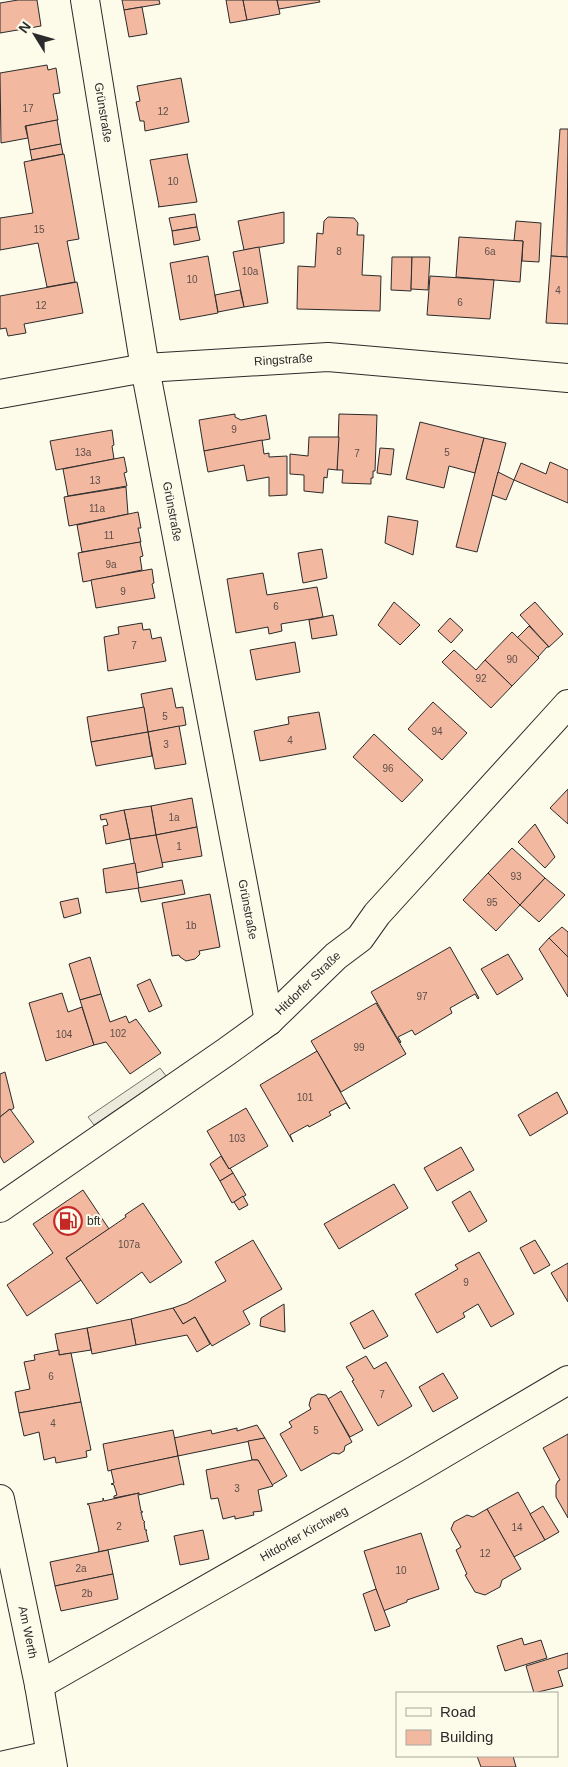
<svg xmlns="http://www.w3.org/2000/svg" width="568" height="1767" font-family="Helvetica,sans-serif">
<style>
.parking{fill:#eceadb;stroke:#74746e}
.building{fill:#f2b8a0;stroke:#2b2b2b}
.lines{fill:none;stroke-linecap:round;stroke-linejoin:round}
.street-casing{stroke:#2b2b2b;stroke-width:30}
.secondary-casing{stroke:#2b2b2b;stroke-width:30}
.street{stroke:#fdfbea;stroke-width:28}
.secondary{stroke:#fdfbea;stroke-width:28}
.labels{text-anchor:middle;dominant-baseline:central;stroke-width:4;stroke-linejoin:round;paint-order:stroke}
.number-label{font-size:10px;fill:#5d4e48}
.street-label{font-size:12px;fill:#2b2b2b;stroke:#fdfbea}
.poi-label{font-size:12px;fill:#2b2b2b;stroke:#fdfbea;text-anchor:start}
</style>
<rect width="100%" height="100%" fill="#fdfbea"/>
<!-- parking -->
<path class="parking" d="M160 1068 166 1076 94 1125 88 1117Z"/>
<!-- building -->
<g class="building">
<path d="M18 0H37L41 26 0 33V3Z"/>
<path d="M122 0H159L160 4 124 10Z"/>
<path d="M226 0H243L247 20 230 23Z"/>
<path d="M243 0H277L280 14 247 20Z"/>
<path d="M277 0H319L320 2 279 9Z"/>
<path d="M142 7 147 34 129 37 124 10Z"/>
<path d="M47 65 48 70 56 68 60 93 53 94 58 120 25 126 28 138 1 143 0 73Z"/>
<path d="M181 78 189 122 145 131 144 121H140L136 102 140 101 137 86Z"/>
<path d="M57 120 61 144 30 150 26 126Z"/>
<path d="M560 129H568L567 257 551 256Z"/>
<path d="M61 144 63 154 32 160 30 150Z"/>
<path d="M64 154 79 239 67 241 75 282 47 287 38 243 0 250V218L33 213 24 162Z"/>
<path d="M188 154 187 155 197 202 158 207 159 206 150 160Z"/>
<path d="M284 212V243L244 250 238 221Z"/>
<path d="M195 214 197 227 172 231 169 218Z"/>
<path d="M328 217 354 218 358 223 357 235H364L362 275 381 276 380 311 297 309 298 266 315 267 317 233 323 234 324 221Z"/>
<path d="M516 221 541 223 539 262 522 261 523 241H514Z"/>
<path d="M197 227 200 240 174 245 172 231Z"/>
<path d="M459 237 523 241 520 282 456 277Z"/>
<path d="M259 247 268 303 244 307 233 252Z"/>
<path d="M208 256 218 313 180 320 170 263Z"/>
<path d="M551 256 568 257V324L546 323Z"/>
<path d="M392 257H412L411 291 391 290Z"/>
<path d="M412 257H430L428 290 411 289Z"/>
<path d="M430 276 494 280 490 319 427 315Z"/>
<path d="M77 282 83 313 24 324 26 333 8 336 6 328 0 329V296Z"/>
<path d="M240 290 244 307 218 312 215 295Z"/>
<path d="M235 414V417L241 420 266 415 270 439 204 451 199 420Z"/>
<path d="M339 414 377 415 375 471H373V478H371V484L342 483 343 470H337Z"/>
<path d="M420 422 484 438 475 473 449 466 444 488 406 479Z"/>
<path d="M112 430 114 445 112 446 114 459 56 470 50 441Z"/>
<path d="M309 437H339L337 470 328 469 327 478 324 477 323 493 304 491V475L290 474V454L308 456Z"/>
<path d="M484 438 506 443 477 552 456 547Z"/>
<path d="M262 440 264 454 269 453V457L287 456V495L269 496V477L247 481 244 465 208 472 204 451Z"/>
<path d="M380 448 394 449 391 475 377 473Z"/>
<path d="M124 457 127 472 124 473 127 486 68 496 63 469Z"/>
<path d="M550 462 568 470V503L514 480 521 463 546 474Z"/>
<path d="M498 472 514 480 506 500 492 495Z"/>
<path d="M126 487 128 514 69 526 64 497Z"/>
<path d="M138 512 141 528H138L141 542 82 552 77 525Z"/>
<path d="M388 516 418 521 413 555 385 543Z"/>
<path d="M140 542 143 556 140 557 142 570 83 582 78 553Z"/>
<path d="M322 549 327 578 303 583 298 553Z"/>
<path d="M152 569 154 583 152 584 155 598 96 608 91 580Z"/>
<path d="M263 573 267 595 317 587 323 617 281 624 282 631 269 634 268 627 236 633 227 579Z"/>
<path d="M394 602 420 625 400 645 378 625Z"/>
<path d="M535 602 563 634 549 647 520 615Z"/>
<path d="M333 615 337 635 312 639 309 620Z"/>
<path d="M450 618 463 630 451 643 438 631Z"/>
<path d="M142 623 143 630 150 629 152 639 161 637 166 661 108 671 104 637 119 634 118 627Z"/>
<path d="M529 626 549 647H547L538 657 517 638Z"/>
<path d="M512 632 539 658 512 686 485 660Z"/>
<path d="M295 642 300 672 256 680 250 650Z"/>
<path d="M454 650 476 670 485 660 512 686 491 708 442 662Z"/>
<path d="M172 688 176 708 183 707 186 725 148 732 141 694Z"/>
<path d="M433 702 467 733 442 760 408 729Z"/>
<path d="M144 707 148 732 91 742 87 717Z"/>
<path d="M319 712 326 749 260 761 254 731 289 724 288 717Z"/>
<path d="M179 726 186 764 155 769 148 732Z"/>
<path d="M148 732 152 756 96 766 91 742Z"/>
<path d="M374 734 423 780 402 802 353 757Z"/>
<path d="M568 789V824L550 808Z"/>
<path d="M192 798 197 827 156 835 151 806Z"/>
<path d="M151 806 156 835 130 839 124 810Z"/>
<path d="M124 810 130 839 106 844 103 826 108 825 106 819 101 820 100 815Z"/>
<path d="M535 824 555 857 545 868 518 842Z"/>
<path d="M197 827 202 856 161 863 156 835Z"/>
<path d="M156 835 163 867 136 873 130 839Z"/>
<path d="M512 848 545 878 520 905 488 873Z"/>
<path d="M135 863 139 888 106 893 103 869Z"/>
<path d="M488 873 520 905 496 931 463 900Z"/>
<path d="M545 878 565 895 539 922 520 905Z"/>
<path d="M182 880 185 894 141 902 138 888Z"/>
<path d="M210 894 220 947 199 951 200 954 195 959 186 961 180 957 179 955 172 956 162 903Z"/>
<path d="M78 898 81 913 64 918 60 902Z"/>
<path d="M562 927 568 932V957L549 938Z"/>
<path d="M549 938 568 957V997L539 949Z"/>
<path d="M450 947 479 998 478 999 475 994 450 1008 452 1013 415 1035 412 1030 398 1037 401 1042 400 1043 371 992Z"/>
<path d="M508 954 523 979 497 995 481 969Z"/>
<path d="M90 957 101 994 80 1000 69 964Z"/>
<path d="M150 979 162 1006 149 1012 137 985Z"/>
<path d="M62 993 68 1012 82 1007 94 1045 46 1061 29 1003Z"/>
<path d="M101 994 110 1022 126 1016 129 1023 136 1019 161 1053 130 1074 106 1042 94 1045 80 1000Z"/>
<path d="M376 1003 406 1054 341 1092 311 1041Z"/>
<path d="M317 1051 350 1109 346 1103 329 1112 331 1115 309 1127 308 1125 290 1135 293 1142 260 1085Z"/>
<path d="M5 1072 14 1108 11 1110 10 1109 0 1117V1074Z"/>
<path d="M557 1092 568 1113 530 1136 518 1115Z"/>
<path d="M246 1108 268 1146 229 1169 207 1131Z"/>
<path d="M10 1109 34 1142 4 1163 0 1156V1117Z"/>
<path d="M461 1147 474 1170 437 1191 424 1168Z"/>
<path d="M221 1156 229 1169 230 1168 233 1173 220 1181 210 1164Z"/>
<path d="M233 1173 246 1195 232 1203 220 1181Z"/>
<path d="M394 1184 408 1208 339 1249 324 1224Z"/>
<path d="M83 1190 109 1229 66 1258 81 1280 27 1316 7 1285 53 1253 33 1224Z"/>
<path d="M470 1191 487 1221 469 1232 452 1202Z"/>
<path d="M243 1196 248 1205 239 1210 234 1202Z"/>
<path d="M143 1203 182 1262 150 1283 142 1272 97 1304 66 1258 126 1217 125 1215Z"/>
<path d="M253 1240 282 1289 243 1311 250 1324 212 1346 195 1317 183 1324 173 1308 187 1303 226 1281 215 1262Z"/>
<path d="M535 1240 550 1265 534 1274 520 1248Z"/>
<path d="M479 1252 514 1314 491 1327 478 1304 463 1313 465 1317 437 1333 415 1294 458 1269 455 1265Z"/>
<path d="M568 1263V1302L551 1273Z"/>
<path d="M284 1304 285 1332 260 1326 261 1318Z"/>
<path d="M173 1308 183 1324 195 1317 210 1344 197 1352 187 1335 136 1345 131 1319Z"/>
<path d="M373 1310 388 1336 364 1349 350 1323Z"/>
<path d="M131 1319 136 1345 92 1354 87 1328Z"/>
<path d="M87 1328 91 1350 59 1355 55 1334Z"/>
<path d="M59 1350V1355L71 1353 81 1402 19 1413 15 1392 30 1389 24 1362 35 1360 34 1355Z"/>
<path d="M366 1356 374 1369 386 1362 412 1406 378 1426 352 1381 354 1380 346 1367Z"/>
<path d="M443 1373 458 1398 433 1412 419 1387Z"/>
<path d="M341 1391 363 1430 350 1437 328 1399Z"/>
<path d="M318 1394 326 1395 352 1442 345 1446 344 1451 339 1454 333 1453 301 1471 280 1434 292 1427 289 1422 311 1409 309 1405 311 1398Z"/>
<path d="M81 1402 91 1450 86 1451 87 1457 56 1463 55 1457 44 1460 39 1432 24 1436 19 1413Z"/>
<path d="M257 1425 265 1438 178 1456 174 1438 211 1430 212 1434 237 1428V1431Z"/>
<path d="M173 1430 178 1456 108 1471 103 1444Z"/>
<path d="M568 1434V1518L556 1497V1485L558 1481 560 1480 543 1448Z"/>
<path d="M265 1438 287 1476 272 1485 258 1460H252L248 1441Z"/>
<path d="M178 1456 184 1485 182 1484 139 1495V1493L114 1498V1496L117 1495 114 1485 111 1484 114 1483 111 1470Z"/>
<path d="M252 1460H258L273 1486 258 1490 262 1511 253 1512 254 1515 235 1519V1516L223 1519 218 1498 211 1499 206 1470Z"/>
<path d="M518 1492 545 1540 514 1557 487 1509Z"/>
<path d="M139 1493 138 1495 141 1511 143 1512H141L143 1520 145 1522H144L145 1530H147L146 1531 148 1540 149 1541 98 1552 99 1550 89 1505 87 1504 103 1501V1498L104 1501Z"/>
<path d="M543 1506 559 1532 545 1540 530 1514Z"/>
<path d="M487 1509 521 1569 502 1580 500 1587 485 1595 475 1592 465 1575 467 1574 456 1550 461 1547 451 1529 454 1522 467 1515 473 1517Z"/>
<path d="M203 1530 209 1559 180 1565 174 1536Z"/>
<path d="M421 1533 439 1589 407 1600V1602L383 1611 364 1551Z"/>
<path d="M108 1550 113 1574 55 1586 50 1562Z"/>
<path d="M113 1574 118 1599 61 1611 55 1586Z"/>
<path d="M376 1589 390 1626 375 1631 363 1594Z"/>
<path d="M522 1638 524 1645 541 1640 547 1658 505 1671 497 1646Z"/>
<path d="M568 1653V1668L558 1671 563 1686 534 1693 526 1666Z"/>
<path d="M477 1756H513L516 1767H481Z"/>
</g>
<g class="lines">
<defs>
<g id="street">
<path id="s1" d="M85 0 145 368 269 1021"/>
<path id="s2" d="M0 394 145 368 328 357 568 378"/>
<path id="s3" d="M0 1499 39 1685 53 1767"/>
<path id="s4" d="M39 1685 412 1472 568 1380"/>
<path d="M0 1766 50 1755"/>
</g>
<g id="secondary">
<path id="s5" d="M0 1208 226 1052 269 1021 336 956 360 938 377 914 568 704"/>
</g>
</defs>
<!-- street casing -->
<use href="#street" class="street-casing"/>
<!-- secondary casing -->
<use href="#secondary" class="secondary-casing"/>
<!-- street -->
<use href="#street" class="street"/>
<!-- secondary -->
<use href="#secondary" class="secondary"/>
</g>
<!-- icons -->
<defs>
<symbol id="fuel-ring" viewBox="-11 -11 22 22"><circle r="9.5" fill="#fdfbea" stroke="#c62828" stroke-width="1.5"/><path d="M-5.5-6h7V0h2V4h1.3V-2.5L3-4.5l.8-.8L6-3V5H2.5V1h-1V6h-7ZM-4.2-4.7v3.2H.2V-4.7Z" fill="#c62828"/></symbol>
</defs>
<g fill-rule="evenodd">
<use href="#fuel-ring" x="52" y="1205" width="32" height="32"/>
</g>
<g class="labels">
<!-- number labels -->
<g class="number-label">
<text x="28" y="108">17</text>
<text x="163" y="111">12</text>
<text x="173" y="181">10</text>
<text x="39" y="229">15</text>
<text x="339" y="251">8</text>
<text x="490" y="251">6a</text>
<text x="250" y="271">10a</text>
<text x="192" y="279">10</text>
<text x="558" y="290">4</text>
<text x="460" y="302">6</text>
<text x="41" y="305">12</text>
<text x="234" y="429">9</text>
<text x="83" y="452">13a</text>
<text x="447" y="452">5</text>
<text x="357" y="453">7</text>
<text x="95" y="480">13</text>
<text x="97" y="508">11a</text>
<text x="109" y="535">11</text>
<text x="111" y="564">9a</text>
<text x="123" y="591">9</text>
<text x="276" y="606">6</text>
<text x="134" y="645">7</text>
<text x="512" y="659">90</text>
<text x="481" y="678">92</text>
<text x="165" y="716">5</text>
<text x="437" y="731">94</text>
<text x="290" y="740">4</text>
<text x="166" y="744">3</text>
<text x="388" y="768">96</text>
<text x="174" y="817">1a</text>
<text x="179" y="846">1</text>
<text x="516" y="876">93</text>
<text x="492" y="902">95</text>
<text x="191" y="925">1b</text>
<text x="422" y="996">97</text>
<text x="118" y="1033">102</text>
<text x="64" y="1034">104</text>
<text x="359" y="1047">99</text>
<text x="305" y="1097">101</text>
<text x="237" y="1138">103</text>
<text x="129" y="1244">107a</text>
<text x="466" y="1282">9</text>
<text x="51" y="1376">6</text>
<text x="382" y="1394">7</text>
<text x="53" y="1423">4</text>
<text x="316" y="1430">5</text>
<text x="237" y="1488">3</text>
<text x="119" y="1526">2</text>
<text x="517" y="1527">14</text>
<text x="485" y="1553">12</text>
<text x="81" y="1568">2a</text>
<text x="401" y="1570">10</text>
<text x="87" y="1593">2b</text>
</g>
<!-- street labels -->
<g class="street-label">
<text stroke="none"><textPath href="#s1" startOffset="114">Grünstraße</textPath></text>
<text stroke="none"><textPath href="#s2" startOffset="286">Ringstraße</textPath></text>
<text stroke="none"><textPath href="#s1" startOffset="519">Grünstraße</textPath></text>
<text stroke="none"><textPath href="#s1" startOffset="924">Grünstraße</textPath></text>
<text stroke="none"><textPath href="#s5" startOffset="382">Hitdorfer Straße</textPath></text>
<text stroke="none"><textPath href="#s4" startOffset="305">Hitdorfer Kirchweg</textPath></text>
<text stroke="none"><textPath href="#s3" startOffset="136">Am Werth</textPath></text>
</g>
<!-- poi labels -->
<g class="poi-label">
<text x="87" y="1221">bft</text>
</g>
</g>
<!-- legend -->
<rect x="396" y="1692" width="162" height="65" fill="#fdfbea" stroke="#a9a89e"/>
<rect x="406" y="1708" width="25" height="8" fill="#fdfbea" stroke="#a9a89e"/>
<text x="440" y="1717" font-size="15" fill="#2b2b2b">Road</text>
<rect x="406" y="1730" width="25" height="15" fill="#f2b8a0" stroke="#a9a89e"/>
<text x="440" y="1742" font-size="15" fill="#2b2b2b">Building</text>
<!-- north arrow -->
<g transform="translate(35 35) rotate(307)" stroke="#fdfbea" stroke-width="4" paint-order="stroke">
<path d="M0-4L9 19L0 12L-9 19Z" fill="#2b2b2b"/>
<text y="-8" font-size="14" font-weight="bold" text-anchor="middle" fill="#2b2b2b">N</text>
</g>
</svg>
